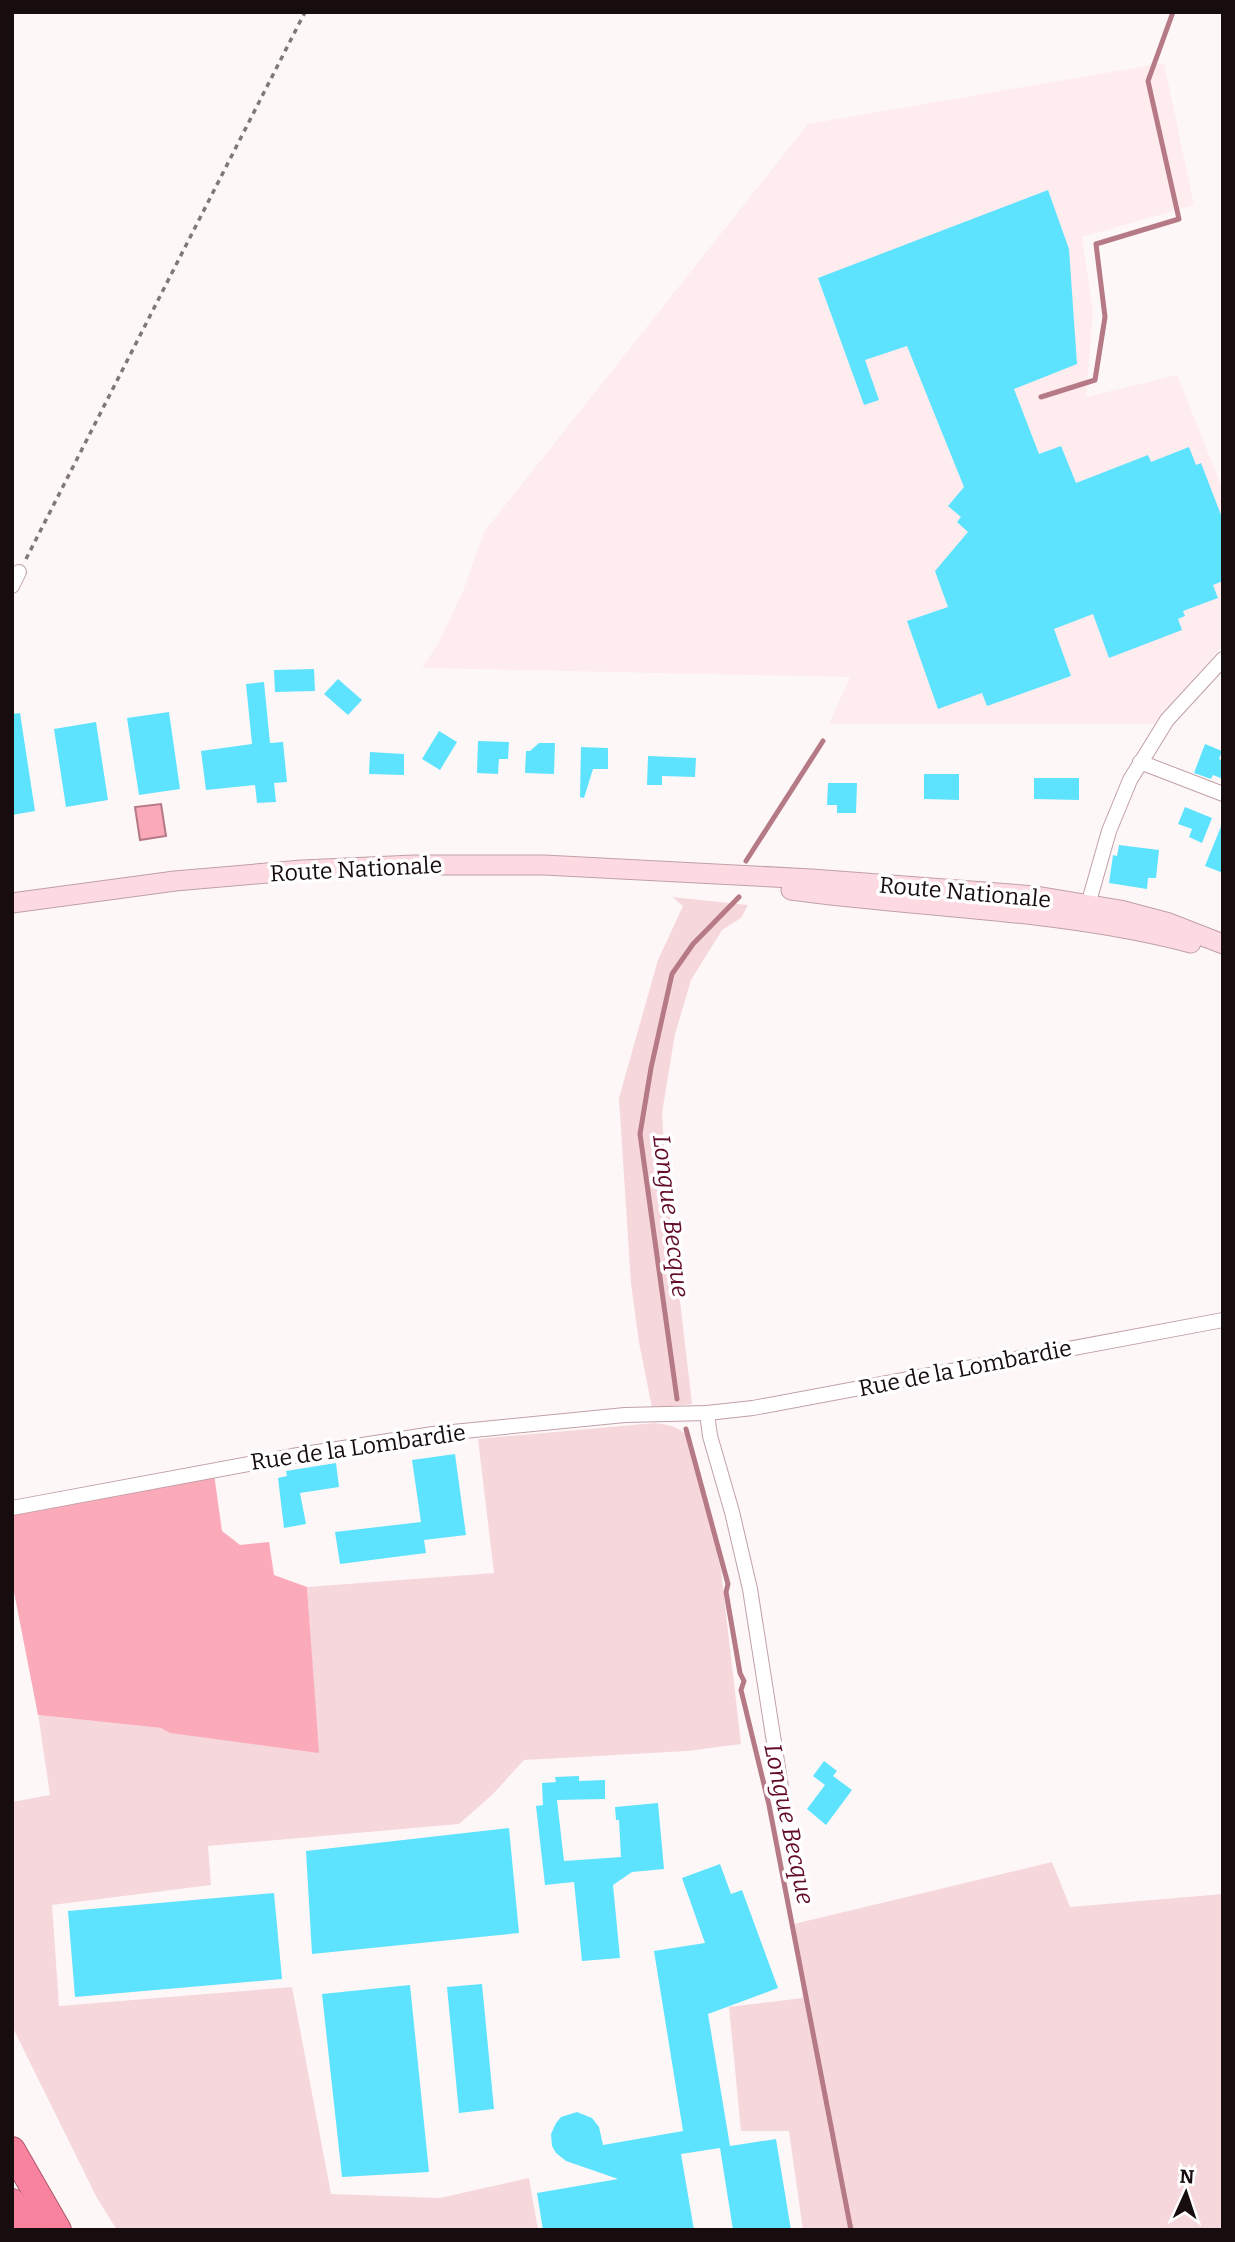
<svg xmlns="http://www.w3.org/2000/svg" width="1235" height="2242" font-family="Bitter,serif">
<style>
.built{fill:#feecef}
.green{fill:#f6d7dc}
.forest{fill:#fbaaba}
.water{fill:#f9a9b8;stroke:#b57a85;stroke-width:2}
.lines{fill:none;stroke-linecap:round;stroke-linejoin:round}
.stream{stroke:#b57a85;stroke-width:5}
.building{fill:#5de3fd}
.street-casing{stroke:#c0a0a6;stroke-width:16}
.secondary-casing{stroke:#c0a0a6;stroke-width:21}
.highway-casing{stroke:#aa596c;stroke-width:28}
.path{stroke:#807778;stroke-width:3.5;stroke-dasharray:5 5;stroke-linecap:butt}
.street{stroke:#fff;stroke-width:14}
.secondary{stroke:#fddae2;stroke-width:19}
.highway{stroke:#f9839e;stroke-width:26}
.labels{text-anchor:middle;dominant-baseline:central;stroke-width:7;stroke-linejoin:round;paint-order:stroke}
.street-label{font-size:23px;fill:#170c0e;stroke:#fff}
.water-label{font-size:24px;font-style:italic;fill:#630b2b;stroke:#fff}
</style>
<rect width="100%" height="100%" fill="#fef7f8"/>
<!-- built -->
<path class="built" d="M1164 63 1194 205 1082 237 1093 311 1086 397 1177 375 1223 490V645L1154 724H829L850 677 422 668 439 642 463 591 484 532 808 124Z"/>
<!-- green -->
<g class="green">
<path d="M672 897 748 905 741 918 722 930 691 980 675 1034 662 1113 666 1181 692 1404 652 1408 639 1342 631 1284 619 1098 658 960 683 906Z"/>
<path d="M655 1423C671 1425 680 1427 691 1440L721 1570 741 1744 687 1751 524 1760 493 1794 459 1824 208 1846 211 1885 52 1905 59 2006 292 1987 331 2194 440 2198 529 2178 538 2230H117L97 2198 12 2026V1802L50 1795 32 1672 38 1715 161 1728 202 1737 318 1752 307 1587 494 1573 478 1439Z"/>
<path d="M1052 1862 1070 1907 1223 1894V2230H803L789 2131H741L729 2007 803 1998 794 1924Z"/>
</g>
<!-- forest -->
<path class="forest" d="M214 1474 222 1531 240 1545 269 1542 274 1575 307 1587 319 1753 170 1733 161 1728 38 1715 12 1582V1514Z"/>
<!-- water -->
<path class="water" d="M161 804 166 836 140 840 135 807Z"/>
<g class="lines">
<!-- stream -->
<g class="stream">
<path d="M1041 397 1095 380 1105 317 1096 244 1179 219 1148 81 1173 12"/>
<path d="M746 861 823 741"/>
<path d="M677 1399 640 1134 651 1068 672 974 693 944 739 897"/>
<path d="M686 1429 728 1584 726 1592 740 1673 744 1681 741 1690 769 1805 851 2230"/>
</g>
</g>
<!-- building -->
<g class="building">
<path d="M1048 190 1069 249 1077 364 1014 389 1039 454 1061 446 1076 483 1148 455 1151 462 1189 447 1196 465 1201 463 1223 520V581L1213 585 1218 598 1183 611 1185 616 1178 619 1182 630 1109 658 1093 614 1054 629 1071 676 987 706 982 693 938 709 907 621 948 607 935 571 968 532 957 522 961 517 948 506 964 487 907 346 865 360 879 400 864 405 818 278Z"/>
<path d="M314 669 315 691 275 692 274 670Z"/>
<path d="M338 679 362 700 348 715 324 694Z"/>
<path d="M264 682 270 743 283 742 287 782 274 783 276 802 257 803 255 785 206 790 201 751 252 744 246 684Z"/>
<path d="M169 712 180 789 139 795 127 718Z"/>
<path d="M20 713 35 811 12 815V714Z"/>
<path d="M96 722 108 800 66 807 54 729Z"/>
<path d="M439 731 457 742 440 770 422 759Z"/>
<path d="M478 741 509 742 508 759H499L498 774 477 773Z"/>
<path d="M539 743H555L554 774 525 773 526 751H530Z"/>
<path d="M1205 744 1222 751 1219 759 1223 761V779L1213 775 1211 779 1194 773Z"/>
<path d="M581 747 608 748V769H593L584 798 580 797Z"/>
<path d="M370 752 404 754V775L369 774Z"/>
<path d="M648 756 696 758 695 777 662 776V785H647Z"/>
<path d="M924 774H959V800L924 799Z"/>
<path d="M1034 778H1079V800L1034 799Z"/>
<path d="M828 783H857L856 813H837V805H827Z"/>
<path d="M1185 807 1212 818 1202 843 1189 837 1192 829 1178 824Z"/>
<path d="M1222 824H1223V873L1205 866Z"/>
<path d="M1119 845 1159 850 1156 878H1148L1147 889 1109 883 1113 855 1117 856Z"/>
<path d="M455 1454 466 1535 424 1540 426 1553 340 1564 335 1532 421 1522 412 1460Z"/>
<path d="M336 1463 339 1487 300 1493 306 1524 284 1528 278 1478 287 1476 286 1471Z"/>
<path d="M824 1761 837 1771 833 1776 852 1790 826 1825 807 1809 825 1785 813 1776Z"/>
<path d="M579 1776V1781L605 1780V1799L557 1800 564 1861 621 1857 619 1820H616L615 1807 658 1803 664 1869 632 1872 613 1885 620 1958 582 1961 574 1882 545 1885 536 1806 543 1805 542 1783 556 1782 555 1777Z"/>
<path d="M509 1828 519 1933 312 1954 306 1851Z"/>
<path d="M720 1864 731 1894 742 1890 778 1988 708 2014 730 2146 776 2139 791 2230H733L720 2148 681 2154 694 2230H543L537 2193 618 2179 566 2161 556 2153 552 2146 551 2134 556 2123 561 2117 577 2112 592 2118 599 2127 603 2145 683 2131 654 1951 705 1943 682 1878Z"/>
<path d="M274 1893 282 1979 75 1997 68 1911Z"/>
<path d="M482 1984 494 2109 459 2113 447 1987Z"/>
<path d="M410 1985 429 2172 342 2177 322 1994Z"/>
</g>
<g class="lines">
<defs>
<g id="street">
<path d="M12 586 19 572"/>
<path d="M1140 762 1223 794"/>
<path d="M1086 912 1109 831 1130 780 1167 720 1223 659"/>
<path d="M707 1413 710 1436 732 1512 750 1589 784 1806"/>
<path d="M12 1508 292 1456 433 1434 625 1415 707 1413 753 1408 1223 1320"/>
</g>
<g id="secondary">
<path d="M791 890C924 908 1062 909 1191 943"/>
<path d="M12 903 175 881 302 870 414 865H544L812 879 1036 896 1120 910 1169 923 1223 944"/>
</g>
<g id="highway">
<path d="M12 2150 58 2230"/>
<path d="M12 2202 29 2230"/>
</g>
</defs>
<!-- street casing -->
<use href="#street" class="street-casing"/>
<!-- secondary casing -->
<use href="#secondary" class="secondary-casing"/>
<!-- highway casing -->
<use href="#highway" class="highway-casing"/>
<!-- path -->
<path class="path" d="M26 559 305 12"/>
<!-- street -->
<use href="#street" class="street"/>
<!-- secondary -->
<use href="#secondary" class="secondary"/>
<!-- highway -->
<use href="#highway" class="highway"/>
</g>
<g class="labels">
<!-- street labels -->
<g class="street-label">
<text transform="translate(356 869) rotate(-3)">Route Nationale</text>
<text transform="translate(965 892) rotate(5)">Route Nationale</text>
<text transform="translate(965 1368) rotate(-11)">Rue de la Lombardie</text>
<text transform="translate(358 1447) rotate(-8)">Rue de la Lombardie</text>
</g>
<!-- water labels -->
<g class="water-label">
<text transform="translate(671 1216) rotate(83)">Longue Becque</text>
<text transform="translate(789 1824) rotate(78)">Longue Becque</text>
</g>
</g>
<!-- border -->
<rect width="1235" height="2242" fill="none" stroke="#170c0e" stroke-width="28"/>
<!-- north arrow -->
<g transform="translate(1186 2193) rotate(3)" stroke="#ffffff" stroke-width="5" paint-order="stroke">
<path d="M0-5L12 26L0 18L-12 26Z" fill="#170c0e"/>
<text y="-10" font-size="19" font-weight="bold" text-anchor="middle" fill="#170c0e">N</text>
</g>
</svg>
